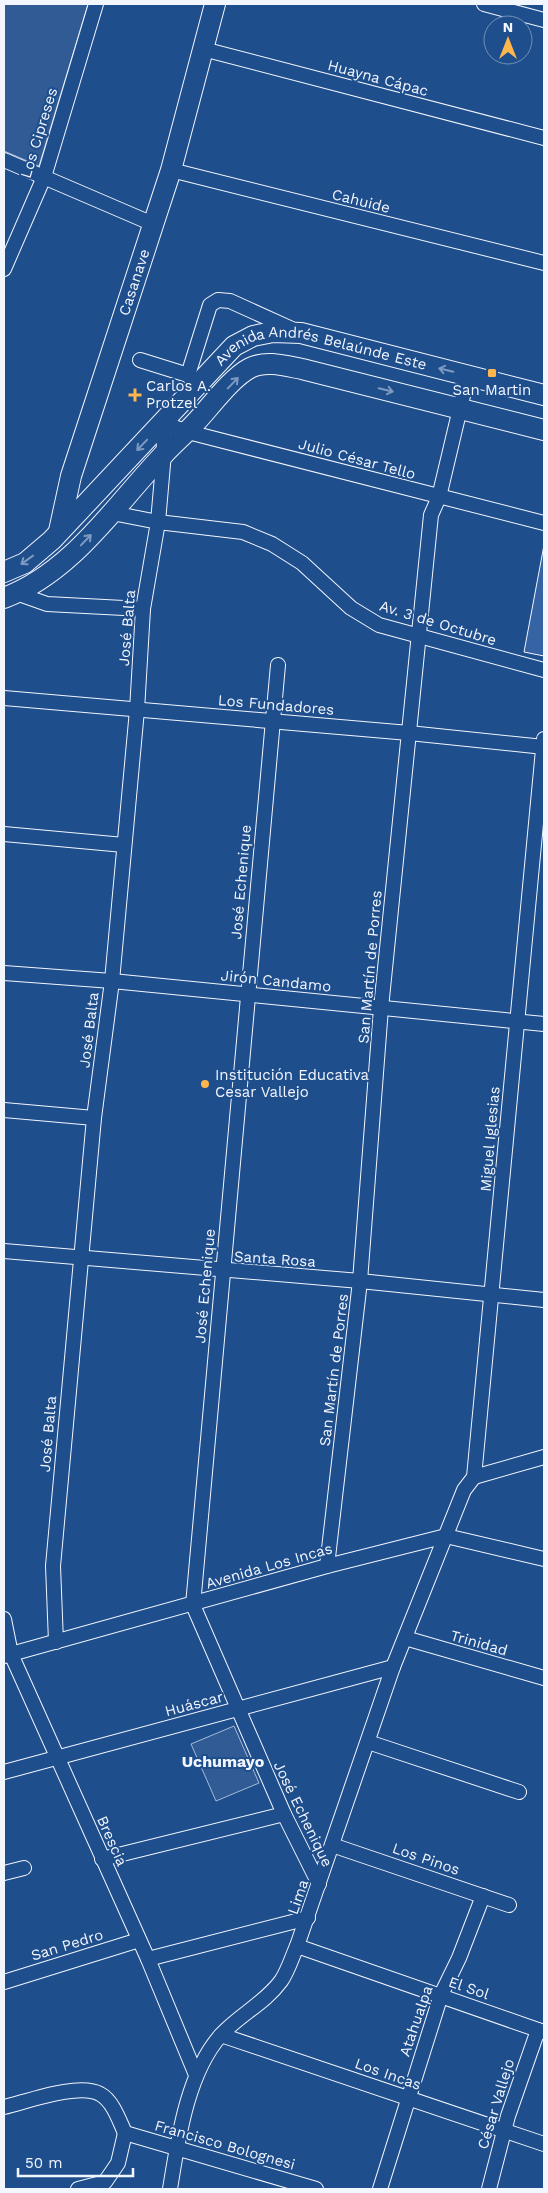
<svg xmlns="http://www.w3.org/2000/svg" width="548" height="2193" font-family="'Work Sans',sans-serif">
<style>
.built{fill:#305b95;stroke:#a8bbd7}
.building{fill:#3563a3;stroke:#f2f6ff}
.lines{fill:none;stroke-linecap:round;stroke-linejoin:round}
.street-casing{stroke:#f2f6ff;stroke-width:16}
.secondary-casing{stroke:#f2f6ff;stroke-width:22}
.street{stroke:#1f4e8c;stroke-width:14}
.secondary{stroke:#1f4e8c;stroke-width:20}
.oneway{stroke:#7e9ac0}
.poi-dot{fill:#ffb74d;stroke:#1f4e8c;stroke-width:2}
.labels{text-anchor:middle;dominant-baseline:central;stroke-width:4;stroke-linejoin:round;paint-order:stroke}
.street-label{font-size:15px;fill:#f2f6ff;stroke:#1f4e8c}
.poi-label{font-size:15px;fill:#f2f6ff;stroke:#1f4e8c;text-anchor:start}
.neighbourhood-label{font-size:16px;font-weight:bold;fill:#f2f6ff;stroke:#1f4e8c}
</style>
<rect width="100%" height="100%" fill="#1f4e8c"/>
<!-- built -->
<g class="built">
<path d="M4 4H88L39 166 4 151Z"/>
<path d="M234 1726 259 1783 216 1801 191 1744Z"/>
</g>
<!-- building -->
<path class="building" d="M544 545V656L524 652Z"/>
<g class="lines">
<defs>
<g id="street">
<path d="M484 4 544 20"/>
<path d="M203 49 544 138"/>
<path d="M4 160 153 224"/>
<path d="M171 170 544 263"/>
<path d="M4 269 44 177 96 4"/>
<path d="M140 360 188 375"/>
<path d="M196 384 188 375 210 305 218 300 230 301 294 330"/>
<path d="M112 513 158 522 243 532 272 544 302 563 351 608 379 625 544 670"/>
<path d="M16 593 47 604 143 609"/>
<path d="M278 665 193 1605 284 1814 319 1884"/>
<path d="M4 698 409 733 544 747"/>
<path d="M4 834 124 845"/>
<path d="M4 973 112 981 544 1024"/>
<path d="M4 1110 94 1118"/>
<path d="M4 1251 360 1281 544 1300"/>
<path d="M474 1477 544 1457"/>
<path d="M327 1566 360 1281 381 1008 431 515 439 497 468 375"/>
<path d="M4 1619 11 1654 148 1959 196 2075"/>
<path d="M405 1638 544 1678"/>
<path d="M56 1642 53 1566 94 1118 112 981 137 710 143 609 158 522 164 453 163 423 188 432 544 523"/>
<path d="M4 1656 327 1566 446 1536 544 1559"/>
<path d="M368 1742 519 1792"/>
<path d="M4 1772 393 1667"/>
<path d="M332 1845 509 1905"/>
<path d="M102 1859 284 1814"/>
<path d="M4 1873 24 1868"/>
<path d="M297 1946 544 2032"/>
<path d="M148 1959 308 1918"/>
<path d="M4 1982 139 1940"/>
<path d="M221 2035 544 2144"/>
<path d="M4 2107C26 2102 79 2082 100 2094 113 2101 119 2120 125 2133"/>
<path d="M125 2133 316 2189"/>
<path d="M78 2189 105 2182 118 2163 125 2133"/>
<path d="M170 2189C178 2140 187 2073 221 2035 239 2015 265 2003 281 1981 288 1971 292 1957 297 1946L393 1667 464 1490 474 1477 544 739"/>
<path d="M380 2189 441 1995 459 1958 483 1896"/>
<path d="M489 2189 508 2116 538 2030"/>
</g>
<g id="secondary">
<path id="s1" d="M59 531 71 476 171 170 215 4"/>
<path id="s2" d="M4 572 25 563 52 540 234 346 253 336 273 332 301 333 544 395"/>
<path d="M4 598C73 572 115 505 164 454 174 443 186 433 196 422 211 406 231 378 250 368 266 360 286 366 302 369L544 430"/>
</g>
</defs>
<!-- street casing -->
<use href="#street" class="street-casing"/>
<!-- secondary casing -->
<use href="#secondary" class="secondary-casing"/>
<!-- street -->
<use href="#street" class="street"/>
<!-- secondary -->
<use href="#secondary" class="secondary"/>
</g>
<!-- one-way arrows -->
<defs><path id="oneway-shaft" d="M-6 0H5M1.5-3L5.5 0L1.5 3" fill="none" stroke-width="1.6" stroke-linecap="round" stroke-linejoin="round" transform="scale(1.25)"/></defs>
<g class="oneway">
<use href="#oneway-shaft" transform="translate(446 370) rotate(-166)"/>
<use href="#oneway-shaft" transform="translate(233 383) rotate(-46)"/>
<use href="#oneway-shaft" transform="translate(386 390) rotate(14)"/>
<use href="#oneway-shaft" transform="translate(142 445) rotate(134)"/>
<use href="#oneway-shaft" transform="translate(86 540) rotate(-46)"/>
<use href="#oneway-shaft" transform="translate(27 560) rotate(144)"/>
</g>
<!-- markers -->
<g class="poi-dot">
<rect x="487" y="368" width="10" height="10" rx="2.5"/>
<path d="M132.5 387.5h5v5h5v5h-5v5h-5v-5h-5v-5h5z"/>
<circle cx="205" cy="1084" r="5"/>
</g>
<g class="labels">
<!-- street labels -->
<g class="street-label">
<text transform="translate(378 78) rotate(15)">Huayna Cápac</text>
<text transform="translate(39 133) rotate(-73)">Los Cipreses</text>
<text transform="translate(361 201) rotate(14)">Cahuide</text>
<text stroke="none"><textPath href="#s1" startOffset="260">Casanave</textPath></text>
<text stroke="none"><textPath href="#s2" startOffset="412">Avenida Andrés Belaúnde Este</textPath></text>
<text transform="translate(357 459) rotate(15)">Julio César Tello</text>
<text transform="translate(438 623) rotate(17)">Av. 3 de Octubre</text>
<text transform="translate(127 628) rotate(-85)">José Balta</text>
<text transform="translate(276 705) rotate(5)">Los Fundadores</text>
<text transform="translate(241 882) rotate(-85)">José Echenique</text>
<text transform="translate(370 967) rotate(-85)">San Martín de Porres</text>
<text transform="translate(276 981) rotate(6)">Jirón Candamo</text>
<text transform="translate(89 1030) rotate(-83)">José Balta</text>
<text transform="translate(490 1139) rotate(-85)">Miguel Iglesias</text>
<text transform="translate(275 1259) rotate(4)">Santa Rosa</text>
<text transform="translate(205 1286) rotate(-85)">José Echenique</text>
<text transform="translate(334 1370) rotate(-83)">San Martín de Porres</text>
<text transform="translate(48 1434) rotate(-85)">José Balta</text>
<text transform="translate(269 1566) rotate(-16)">Avenida Los Incas</text>
<text transform="translate(479 1643) rotate(16)">Trinidad</text>
<text transform="translate(194 1704) rotate(-15)">Huáscar</text>
<text transform="translate(303 1814) rotate(64)">José Echenique</text>
<text transform="translate(112 1841) rotate(66)">Brescia</text>
<text transform="translate(426 1859) rotate(19)">Los Pinos</text>
<text transform="translate(298 1897) rotate(-71)">Lima</text>
<text transform="translate(67 1945) rotate(-17)">San Pedro</text>
<text transform="translate(469 1988) rotate(19)">El Sol</text>
<text transform="translate(416 2021) rotate(-71)">Atahualpa</text>
<text transform="translate(388 2074) rotate(19)">Los Incas</text>
<text transform="translate(496 2104) rotate(-73)">César Vallejo</text>
<text transform="translate(225 2145) rotate(16)">Francisco Bolognesi</text>
</g>
<!-- poi labels -->
<g class="poi-label">
<text x="146" y="386">Carlos A.<tspan x="146" dy="17">Protzel</tspan></text>
<text x="492" y="390" text-anchor="middle">San Martin</text>
<text x="215" y="1075">Institución Educativa<tspan x="215" dy="17">Cesar Vallejo</tspan></text>
</g>
<!-- neighbourhood labels -->
<g class="neighbourhood-label">
<text x="223" y="1761">Uchumayo</text>
</g>
</g>
<!-- border -->
<rect width="548" height="2193" fill="none" stroke="#f2f6ff" stroke-width="10"/>
<!-- north arrow -->
<g transform="translate(508 40)"><circle r="24" fill="#1f4e8c" stroke="#7391ba"/>
<path d="M0-4L9 19L0 12L-9 19Z" fill="#ffb74d"/>
<text y="-8" font-size="14" font-weight="bold" text-anchor="middle" fill="#f2f6ff">N</text>
</g>
<!-- scale -->
<path d="M18 2168v8h115v-8" fill="none" stroke="#f2f6ff" stroke-width="2.5"/>
<text x="25" y="2168" font-size="15" fill="#f2f6ff" stroke="#1f4e8c" stroke-width="4" paint-order="stroke">50 m</text>
</svg>
